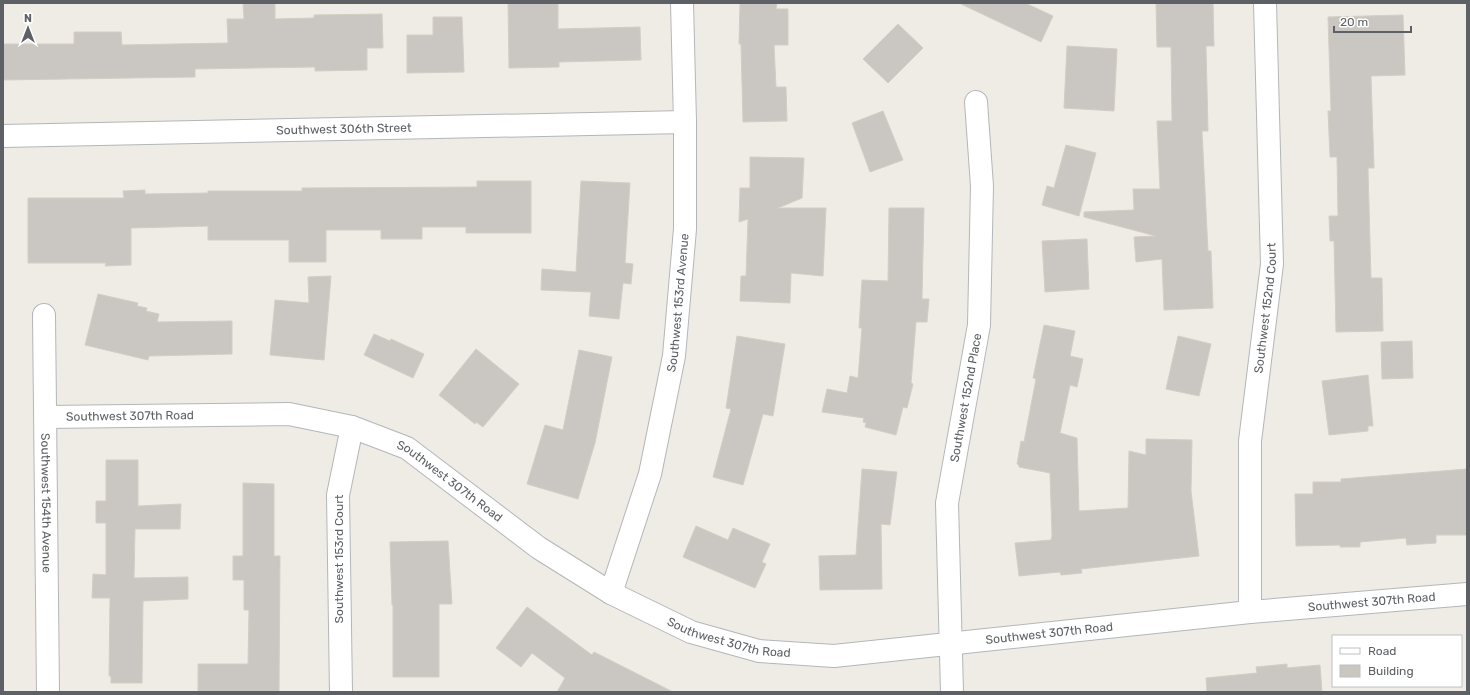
<svg xmlns="http://www.w3.org/2000/svg" width="1470" height="695" font-family="Rubik,sans-serif">
<style>
.building{fill:#cac7c2;stroke:#d3cec4}
.lines{fill:none;stroke-linecap:round;stroke-linejoin:round}
.street-casing{stroke:#b3b6ba;stroke-width:24}
.street{stroke:#fff;stroke-width:22}
.labels{text-anchor:middle;dominant-baseline:central;stroke-width:3.5;stroke-linejoin:round;paint-order:stroke}
.street-label{font-size:12px;fill:#5d6165;stroke:#fff}
</style>
<rect width="100%" height="100%" fill="#efece6"/>
<!-- building -->
<g class="building">
<path d="M243 3H275V19L314 18V15L382 14 383 48H367V70L315 71V67L195 69V77L3 80V44H74V32H121L122 45 228 43 227 19H244Z"/>
<path d="M508 3H558V29L640 27 641 60 559 62V67L509 68Z"/>
<path d="M740 3H777L776 9H788V45H774L776 87H786L787 121 743 122 741 44H739Z"/>
<path d="M959 3H1025L1053 16 1041 42Z"/>
<path d="M1156 3H1213L1214 46H1206L1208 131H1202L1208 251H1211L1213 308 1164 310 1162 259 1136 262 1134 237 1156 236 1084 217V212L1134 210 1133 189H1160L1157 121H1172L1171 47H1157Z"/>
<path d="M1403 15 1405 75 1371 76 1374 168H1368L1371 278H1382L1383 331 1336 332 1334 241H1330L1329 216H1338L1337 157H1330L1328 111H1331L1328 17Z"/>
<path d="M433 17H462L464 72 407 73V35H433Z"/>
<path d="M898 24 923 48 888 83 863 59Z"/>
<path d="M1067 46 1117 49 1114 111 1064 108Z"/>
<path d="M883 111 903 160 870 172 852 123Z"/>
<path d="M1066 145 1096 153 1079 216 1042 205 1047 186 1054 188Z"/>
<path d="M750 157 804 158 802 198 778 208H826L823 276 791 273 790 303 740 301 741 276H746L748 219 739 222 740 188H750Z"/>
<path d="M477 181H531V233H466V227H422V239H381V230H326V262H289V240H208V226L131 228V265L105 266 106 263H28V198H124L123 191 145 190V194L208 193V191H302V188L477 187Z"/>
<path d="M581 181 630 183 625 263 633 264 631 284 623 283 619 319 589 316 591 292 541 290 542 269 576 272Z"/>
<path d="M889 208H924L922 299H929L927 322H916L911 383 913 384 907 408 903 407 896 435 865 427 866 423 863 422 864 418 822 412 827 389 847 393 850 376 858 378 862 328H859L862 280 888 281Z"/>
<path d="M1087 239 1089 289 1045 292 1042 241Z"/>
<path d="M331 276 324 360 270 355 275 300 309 303 308 277Z"/>
<path d="M98 294 138 303 137 306 147 308 146 311 159 314 157 322 232 321V354L149 356 148 360 85 345Z"/>
<path d="M1044 325 1075 331 1070 356 1083 359 1077 387 1070 385 1060 433 1077 438 1079 511 1128 508 1129 451 1146 455V439L1192 440 1191 491 1199 556 1081 569 1082 573 1061 575 1060 572 1019 576 1015 543 1051 540 1052 536 1050 473 1019 467V465L1017 464 1021 441 1024 442 1036 379 1033 378Z"/>
<path d="M374 334 390 341 391 339 424 354 413 378 364 355Z"/>
<path d="M737 336 785 344 773 416 763 414 743 485 713 477 731 409 726 408Z"/>
<path d="M1178 336 1211 344 1199 396 1166 389Z"/>
<path d="M1412 341 1413 378 1382 379 1381 342Z"/>
<path d="M476 349 519 384 483 427 476 422 475 424 439 395Z"/>
<path d="M579 350 612 357 595 443 578 499 527 484 545 425 563 430Z"/>
<path d="M1368 375 1373 426H1368V431L1329 435 1322 381Z"/>
<path d="M106 460H138V506L181 504 180 529H135L134 578 188 577V599L143 601 142 683H111V676H109L110 598H92L93 574 106 575V523H96V501H106Z"/>
<path d="M862 469 897 472 890 525 881 524 882 589 820 590 819 556 856 555Z"/>
<path d="M1467 469V535H1436V543L1407 545 1406 538 1360 542V547H1340V545L1296 546 1295 494H1313V482H1341V479Z"/>
<path d="M243 483 274 484V556H280L279 692H198V664H248L249 610H244V580H233V556H243Z"/>
<path d="M696 526 728 540 733 528 770 544 762 562 766 564 755 588 683 557Z"/>
<path d="M448 541 452 604H439V677H393V605H392L390 542Z"/>
<path d="M527 607 592 655 594 652 673 692H557L565 678 532 653 521 667 496 648Z"/>
<path d="M1287 664V668L1320 665 1322 692H1207L1206 678 1257 673 1256 667Z"/>
</g>
<g class="lines">
<defs>
<g id="street">
<path id="s1" d="M3 136 685 122"/>
<path id="s2" d="M44 315 48 692"/>
<path id="s3" d="M46 417 289 414 352 427 407 448 539 548 611 593 691 632 759 651 834 656 1250 612 1467 594"/>
<path id="s4" d="M611 593 650 474 674 356 685 229V122L682 3"/>
<path id="s5" d="M1250 612V441L1272 264 1265 3"/>
<path d="M341 692 338 495 352 427"/>
<path id="s6" d="M952 692 947 503 979 325 982 186 976 102"/>
</g>
</defs>
<!-- street casing -->
<use href="#street" class="street-casing"/>
<!-- street -->
<use href="#street" class="street"/>
</g>
<g class="labels">
<!-- street labels -->
<g class="street-label">
<text stroke="none"><textPath href="#s1" startOffset="341">Southwest 306th Street</textPath></text>
<text stroke="none"><textPath href="#s4" startOffset="299">Southwest 153rd Avenue</textPath></text>
<text stroke="none"><textPath href="#s5" startOffset="305">Southwest 152nd Court</textPath></text>
<text stroke="none"><textPath href="#s6" startOffset="296">Southwest 152nd Place</textPath></text>
<text stroke="none"><textPath href="#s3" startOffset="84">Southwest 307th Road</textPath></text>
<text stroke="none"><textPath href="#s3" startOffset="420">Southwest 307th Road</textPath></text>
<text stroke="none"><textPath href="#s2" startOffset="188">Southwest 154th Avenue</textPath></text>
<text transform="translate(339 559) rotate(-90)">Southwest 153rd Court</text>
<text stroke="none"><textPath href="#s3" startOffset="1392">Southwest 307th Road</textPath></text>
<text stroke="none"><textPath href="#s3" startOffset="1068">Southwest 307th Road</textPath></text>
<text stroke="none"><textPath href="#s3" startOffset="744">Southwest 307th Road</textPath></text>
</g>
</g>
<!-- border -->
<rect width="1470" height="695" fill="none" stroke="#5d6165" stroke-width="8"/>
<!-- legend -->
<rect x="1332" y="635" width="130" height="52" fill="#ffffff" stroke="#bec0c1"/>
<rect x="1340" y="648" width="20" height="6" fill="#ffffff" stroke="#bec0c1"/>
<text x="1368" y="655" font-size="12" fill="#5d6165">Road</text>
<rect x="1340" y="665" width="20" height="12" fill="#cac7c2" stroke="#bec0c1"/>
<text x="1368" y="675" font-size="12" fill="#5d6165">Building</text>
<!-- north arrow -->
<g transform="translate(28 28)" stroke="#ffffff" stroke-width="3" paint-order="stroke">
<path d="M0-3L7 15L0 10L-7 15Z" fill="#5d6165"/>
<text y="-6" font-size="11" font-weight="bold" text-anchor="middle" fill="#5d6165">N</text>
</g>
<!-- scale -->
<path d="M1334 26v6h77v-6" fill="none" stroke="#5d6165" stroke-width="2"/>
<text x="1340" y="26" font-size="12" fill="#5d6165" stroke="#ffffff" stroke-width="3" paint-order="stroke">20 m</text>
</svg>
